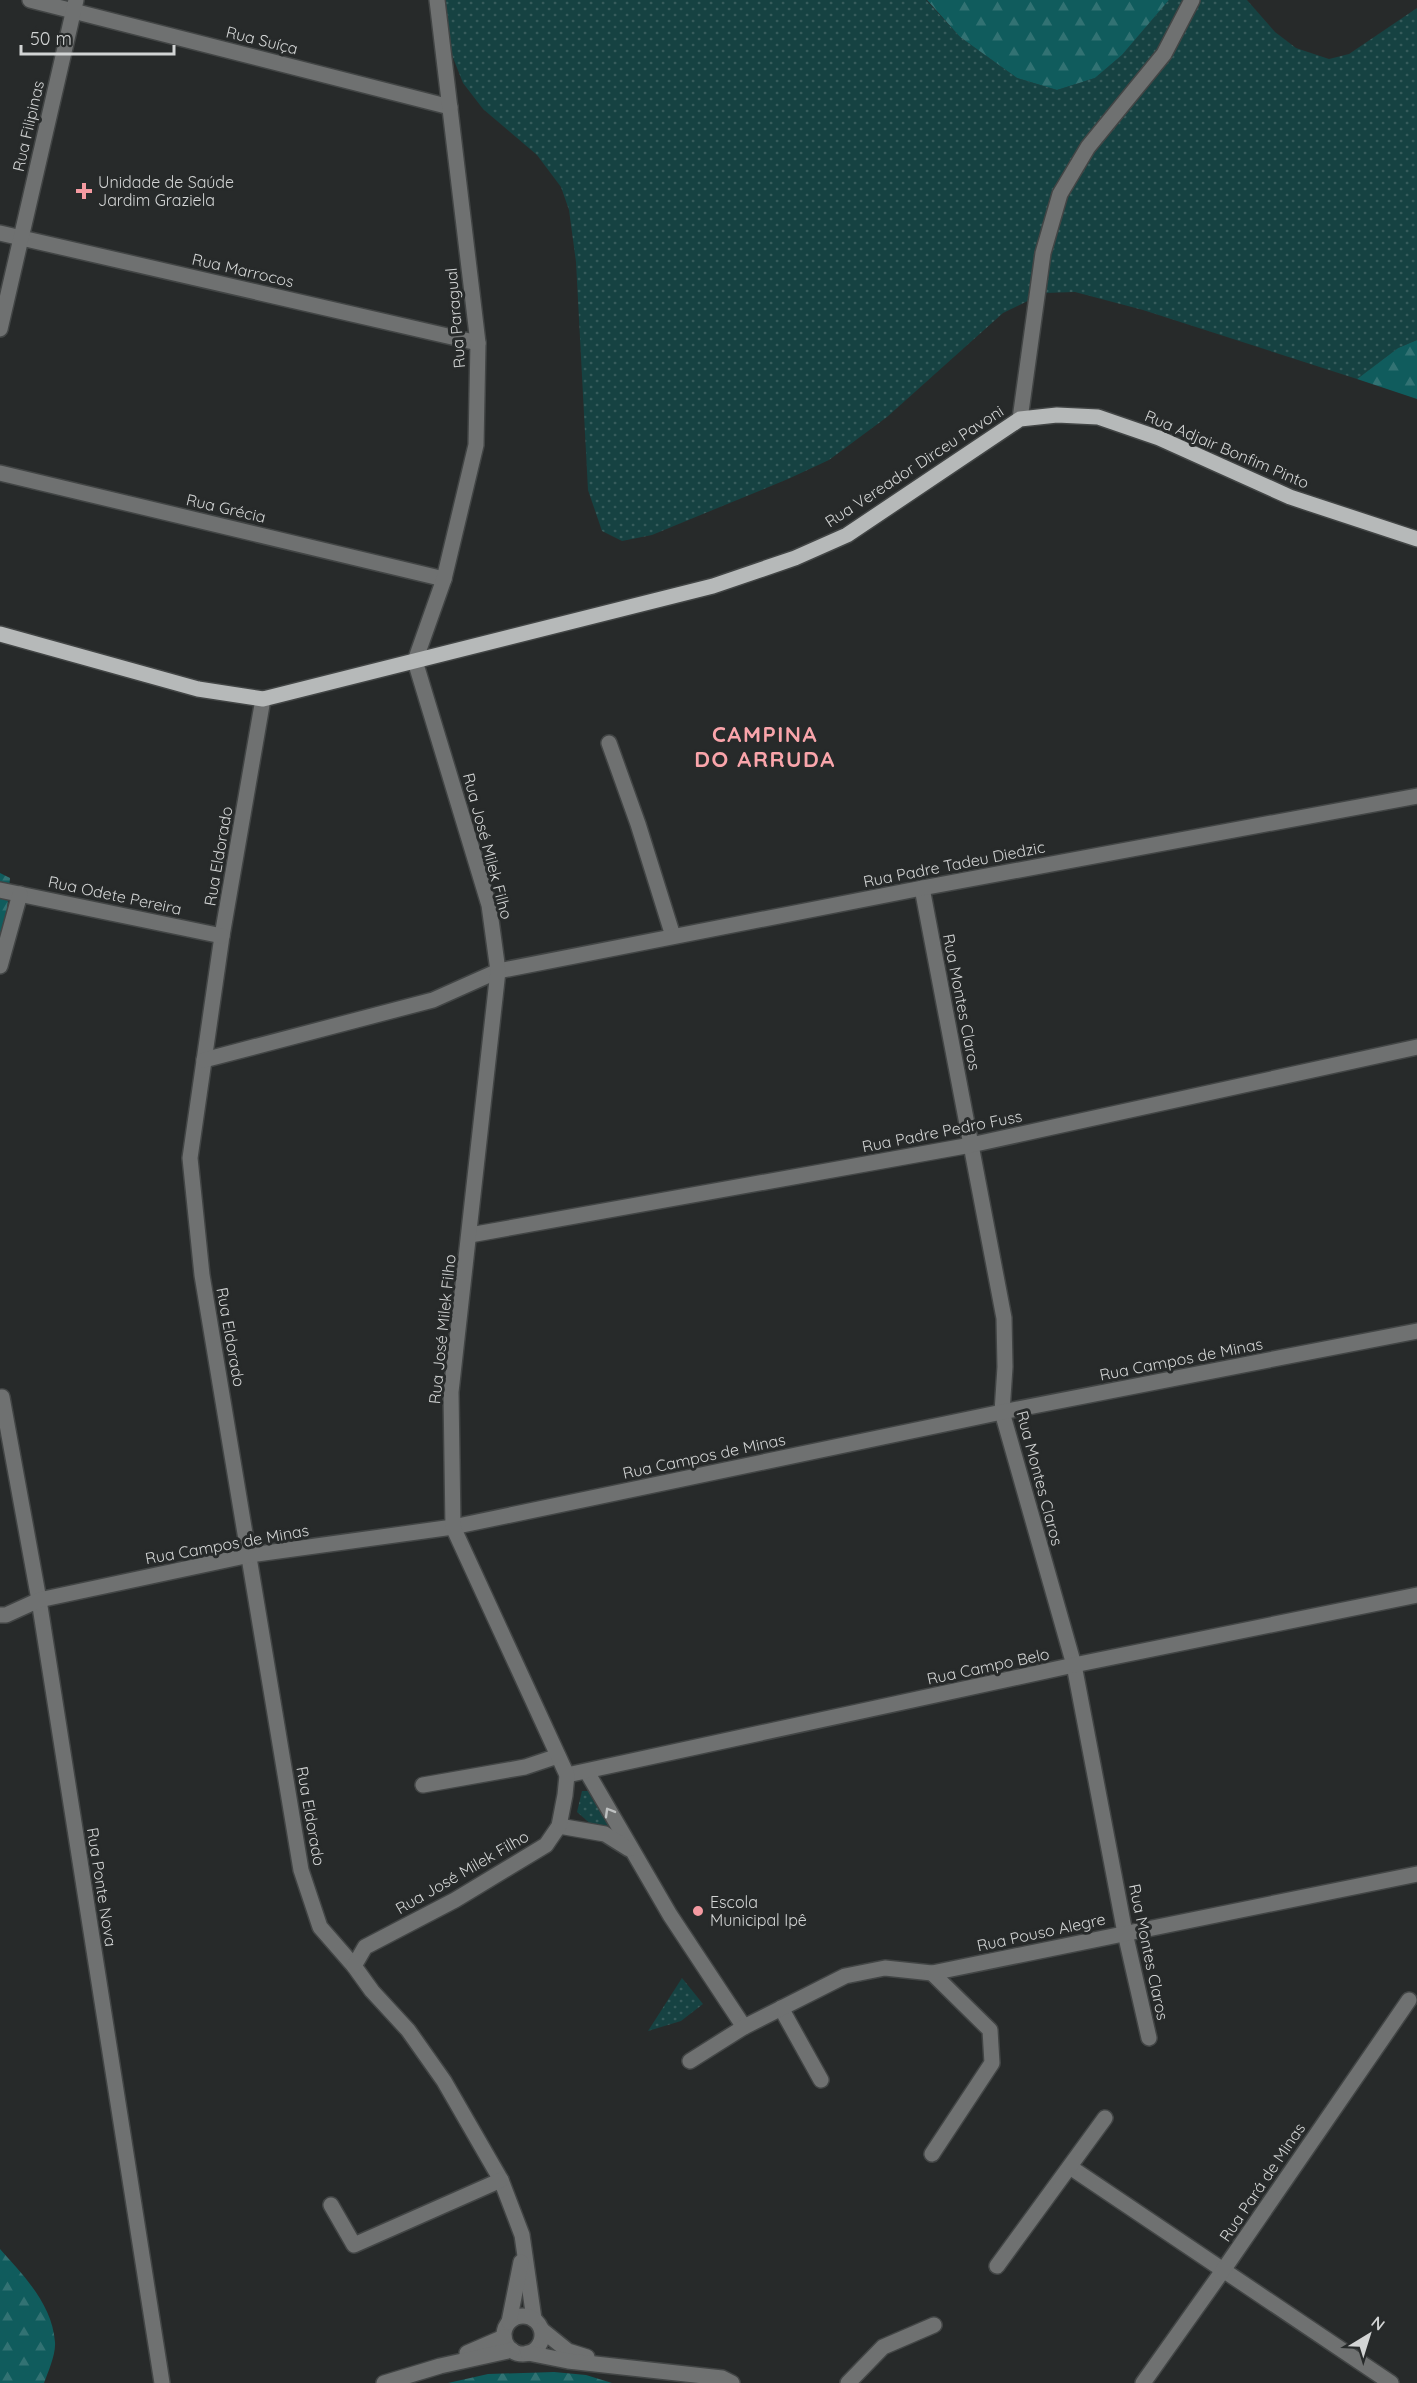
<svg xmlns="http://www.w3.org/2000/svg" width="1417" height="2383" font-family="Quicksand,sans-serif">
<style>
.grass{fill:url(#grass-dots)}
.forest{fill:url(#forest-firs)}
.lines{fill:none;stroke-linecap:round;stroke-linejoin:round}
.minor-casing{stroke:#424545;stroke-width:18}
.major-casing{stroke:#424545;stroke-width:18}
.minor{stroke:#6f7171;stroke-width:15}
.major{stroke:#b6b9b9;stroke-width:15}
.oneway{stroke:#bec0c0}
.poi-dot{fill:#f49aa1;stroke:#272a2a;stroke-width:2}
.labels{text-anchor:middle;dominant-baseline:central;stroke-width:6;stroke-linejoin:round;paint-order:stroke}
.street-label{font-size:16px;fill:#d2d4d4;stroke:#272a2a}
.poi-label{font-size:16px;fill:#d2d4d4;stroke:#272a2a;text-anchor:start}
.district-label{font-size:22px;font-weight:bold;letter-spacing:1.5px;fill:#faa5ab;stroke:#272a2a}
</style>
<defs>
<pattern id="grass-dots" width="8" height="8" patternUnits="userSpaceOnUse" patternTransform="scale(1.5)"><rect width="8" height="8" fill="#164242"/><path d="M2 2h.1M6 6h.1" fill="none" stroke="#375c5c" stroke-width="1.8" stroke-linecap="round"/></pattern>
<pattern id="forest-firs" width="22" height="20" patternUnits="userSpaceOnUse" patternTransform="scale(1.5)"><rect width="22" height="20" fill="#105c5d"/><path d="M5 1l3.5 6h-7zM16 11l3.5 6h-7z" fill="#327273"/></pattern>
</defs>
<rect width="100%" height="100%" fill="#272a2a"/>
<!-- grass -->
<g class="grass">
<path d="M437 0H926L960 37 1017 78 1057 90 1095 78 1122 55 1169 0H1247L1275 32 1296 48 1329 59 1349 54 1417 8V340L1398 348 1357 379 1143 310 1075 292 1044 293 1003 313 887 417 829 460 788 479 652 535 622 541 602 531 588 490 576 262 569 210 561 187 537 155 483 109 463 83 444 35Z"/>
<path d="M582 1791H588C595 1806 607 1817 613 1833L593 1826 577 1812Z"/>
<path d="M682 1978 703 2004 681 2021 648 2031Z"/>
</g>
<!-- forest -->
<g class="forest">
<path d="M927 0H1169L1122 55 1095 78 1057 90 1017 78 960 37Z"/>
<path d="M1417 340V399L1357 379 1398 348Z"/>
<path d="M0 873 10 878 6 921 0 957Z"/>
<path d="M0 2249C24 2276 52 2304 55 2342 56 2354 48 2372 44 2383H0Z"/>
<path d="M554 2372 586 2375 612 2383H448L488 2374Z"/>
</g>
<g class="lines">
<defs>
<g id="minor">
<path d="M30 0 450 107"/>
<path d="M0 233 478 343"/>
<path d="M0 329 76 0"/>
<path d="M1020 419 1043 253 1060 194 1088 147 1164 54 1192 0"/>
<path d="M0 473 444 579"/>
<path d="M263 699 222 936 190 1158 202 1275 301 1870 320 1927 354 1966 372 1991 408 2030 444 2081 501 2180 522 2235 534 2319"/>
<path d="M609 743 638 824 673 936"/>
<path d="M922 888 1004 1318 1005 1367 1002 1412 1074 1665 1125 1933 1149 2038"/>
<path d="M0 890 222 936"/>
<path d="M0 966 20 894"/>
<path d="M204 1060 433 1000 498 971 922 888 1417 796"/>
<path d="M470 1235 971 1145 1417 1047"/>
<path d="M2 1397 39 1600 162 2383"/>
<path d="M0 1615H6L39 1600 250 1555 453 1527 1002 1412 1417 1331"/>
<path d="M587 1772 670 1915 744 2027"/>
<path d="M567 1775 1074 1665 1417 1595"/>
<path d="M423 1785 525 1767 558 1756"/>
<path d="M559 1826 605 1834 629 1849"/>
<path d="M354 1966 365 1947 455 1900 546 1845 559 1826 565 1795 567 1775 453 1527 451 1392 498 971 489 905 415 661 444 579 476 445 478 343 437 0"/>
<path d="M781 2008 821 2080"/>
<path d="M690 2061 744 2027 845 1976 885 1968 932 1973 1417 1874"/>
<path d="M932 2154 992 2063 990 2030 932 1973"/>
<path d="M1070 2167 1391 2383"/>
<path d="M331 2205 354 2245 501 2180"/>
<path d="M997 2266 1105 2118"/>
<circle cx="523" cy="2335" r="19"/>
<path d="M509 2322 521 2262"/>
<path d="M542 2330 568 2351 587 2357"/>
<path d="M467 2353 504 2337"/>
<path d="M528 2353 568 2361 722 2378 732 2383"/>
<path d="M384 2383 440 2366 512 2350"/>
<path d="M848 2383 883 2347 934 2325"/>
<path d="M1143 2383 1224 2269 1409 2000"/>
</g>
<path id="major" d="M0 634 198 689 263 699 713 586 795 558 847 535 1020 419 1057 415 1098 417 1159 438 1290 497 1417 539"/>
</defs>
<!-- minor casing -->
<use href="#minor" class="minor-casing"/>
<!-- major casing -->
<use href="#major" class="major-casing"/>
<!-- minor -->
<use href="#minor" class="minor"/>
<!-- major -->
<use href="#major" class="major"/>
</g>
<!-- one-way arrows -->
<defs><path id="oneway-chevron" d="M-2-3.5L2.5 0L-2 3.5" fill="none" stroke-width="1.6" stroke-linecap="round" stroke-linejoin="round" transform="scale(1.5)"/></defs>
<use class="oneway" href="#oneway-chevron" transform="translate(609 1812) rotate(-120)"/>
<!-- markers -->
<g class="poi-dot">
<path d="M81 182h6v6h6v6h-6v6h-6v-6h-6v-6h6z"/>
<circle cx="698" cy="1911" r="6"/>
</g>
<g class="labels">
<!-- street labels -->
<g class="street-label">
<text transform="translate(262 40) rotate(14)">Rua Suíça</text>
<text transform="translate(28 126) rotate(-77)">Rua Filipinas</text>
<text transform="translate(243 270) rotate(13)">Rua Marrocos</text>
<text transform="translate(455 318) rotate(-95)">Rua Paragual</text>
<text transform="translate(1227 449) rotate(23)">Rua Adjair Bonfim Pinto</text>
<text transform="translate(914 466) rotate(-33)">Rua Vereador Dirceu Pavoni</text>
<text transform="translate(226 508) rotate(13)">Rua Grécia</text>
<text transform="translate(488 846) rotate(75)">Rua José Milek Filho</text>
<text transform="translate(218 856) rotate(-80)">Rua Eldorado</text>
<text transform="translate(954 864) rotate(-11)">Rua Padre Tadeu Diedzic</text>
<text transform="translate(115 895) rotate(12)">Rua Odete Pereira</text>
<text transform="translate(962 1002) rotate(79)">Rua Montes Claros</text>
<text transform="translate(942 1131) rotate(-11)">Rua Padre Pedro Fuss</text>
<text transform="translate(442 1329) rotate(-84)">Rua José Milek Filho</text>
<text transform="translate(231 1337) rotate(80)">Rua Eldorado</text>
<text transform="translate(1181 1359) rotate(-11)">Rua Campos de Minas</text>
<text transform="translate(704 1456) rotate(-12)">Rua Campos de Minas</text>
<text transform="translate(1040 1478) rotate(75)">Rua Montes Claros</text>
<text transform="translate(227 1544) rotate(-10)">Rua Campos de Minas</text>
<text transform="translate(988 1666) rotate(-12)">Rua Campo Belo</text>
<text transform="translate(311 1816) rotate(80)">Rua Eldorado</text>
<text transform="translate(462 1872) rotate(-30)">Rua José Milek Filho</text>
<text transform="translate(102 1887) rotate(81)">Rua Ponte Nova</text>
<text transform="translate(1041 1932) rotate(-12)">Rua Pouso Alegre</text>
<text transform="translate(1149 1952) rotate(78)">Rua Montes Claros</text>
<text transform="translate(1262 2182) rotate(-56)">Rua Pará de Minas</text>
</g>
<!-- poi labels -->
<g class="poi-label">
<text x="98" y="182">Unidade de Saúde<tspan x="98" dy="18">Jardim Graziela</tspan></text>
<text x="710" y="1902">Escola<tspan x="710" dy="18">Municipal Ipê</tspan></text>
</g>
<!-- district labels -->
<g class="district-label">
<text x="765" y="734">CAMPINA<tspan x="765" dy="25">DO ARRUDA</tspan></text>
</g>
</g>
<!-- north arrow -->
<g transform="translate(1369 2335) rotate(38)" stroke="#272a2a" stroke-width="4.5" paint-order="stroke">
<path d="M0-4.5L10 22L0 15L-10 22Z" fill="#d2d4d4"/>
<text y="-9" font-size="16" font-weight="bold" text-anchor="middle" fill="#d2d4d4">N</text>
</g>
<!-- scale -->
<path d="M21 45v9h153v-9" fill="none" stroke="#d2d4d4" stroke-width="3"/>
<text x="30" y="45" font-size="18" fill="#d2d4d4" stroke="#272a2a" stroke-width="4.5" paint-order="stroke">50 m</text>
</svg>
